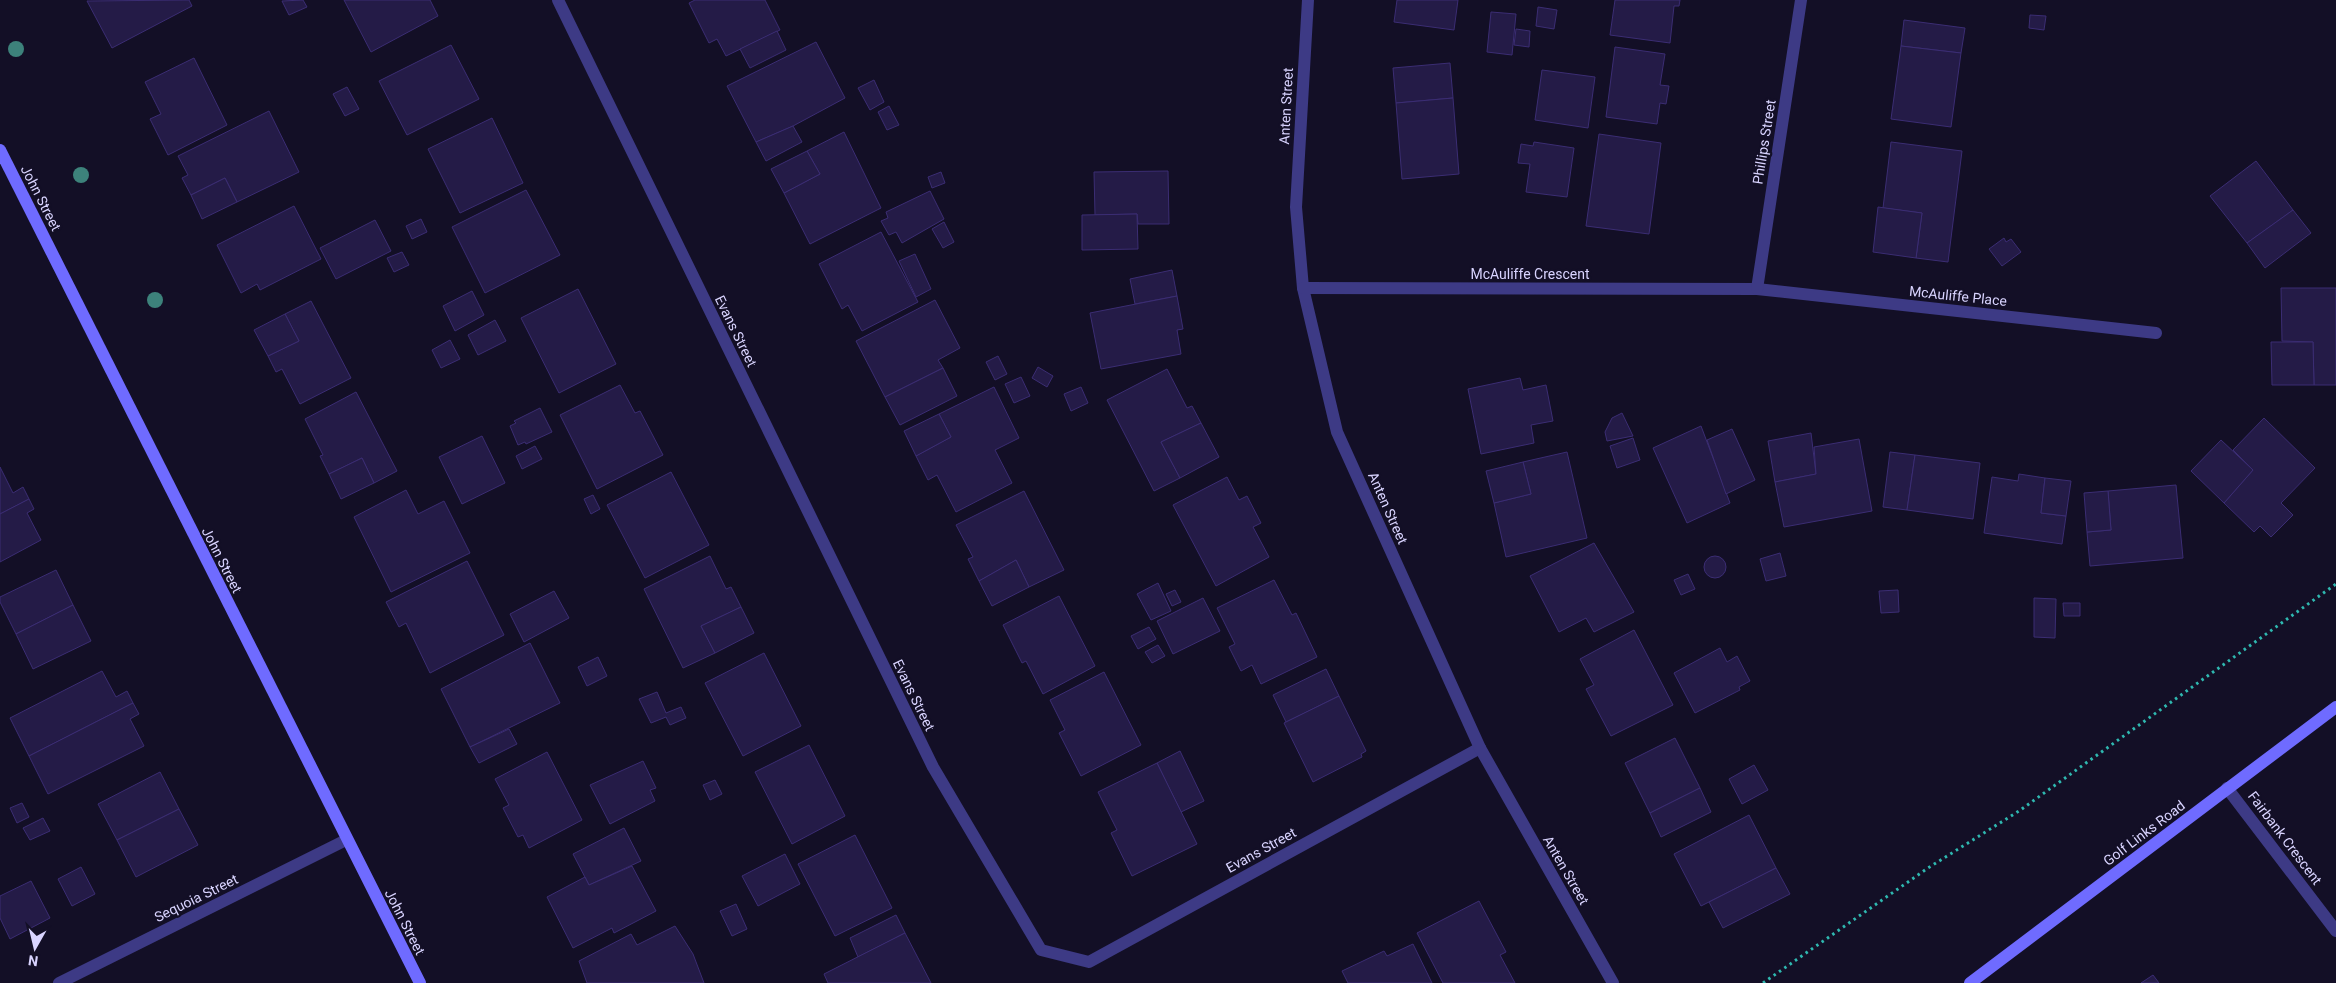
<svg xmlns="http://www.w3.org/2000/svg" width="2336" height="983" font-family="Roboto,sans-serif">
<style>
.building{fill:#241b47;stroke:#3b2d73}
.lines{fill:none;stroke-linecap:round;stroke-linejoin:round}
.path{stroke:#2fb8b0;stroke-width:3;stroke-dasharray:2.5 4;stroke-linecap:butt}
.street{stroke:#3d3a85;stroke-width:12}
.secondary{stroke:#6f6bff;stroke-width:12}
.tree{fill:#3d827b}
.labels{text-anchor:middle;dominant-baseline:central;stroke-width:4.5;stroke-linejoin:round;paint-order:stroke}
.street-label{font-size:14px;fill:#d9d4ff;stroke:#130f26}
</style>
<rect width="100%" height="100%" fill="#130f26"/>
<!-- building -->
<g class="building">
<path d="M189 0 192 6 112 48 87 1Z"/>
<path d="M303 0 307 7 289 15 282 1Z"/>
<path d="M344 0H430L438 16 371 52Z"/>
<path d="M695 0H765L780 30 726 56 717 39 709 43 689 3Z"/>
<path d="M1397 0H1458L1454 30 1394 22Z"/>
<path d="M1615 0H1680L1679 6H1674L1670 43 1610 35Z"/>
<path d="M1538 7 1557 10 1554 29 1536 26Z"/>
<path d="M1491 12 1516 14 1512 55 1487 52Z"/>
<path d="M2030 15 2046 16 2044 30 2029 28Z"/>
<path d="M1904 20 1965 28 1961 53 1901 46Z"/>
<path d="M1516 29 1530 31 1529 47 1514 45Z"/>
<path d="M777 31 786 50 750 68 740 49Z"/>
<path d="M816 42 845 98 793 126 756 142 727 86Z"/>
<path d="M451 45 479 99 407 135 379 81Z"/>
<path d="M1901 46 1961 53 1951 127 1891 119Z"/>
<path d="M1615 47 1665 54 1660 85 1669 86 1666 104 1660 103 1657 124 1606 117Z"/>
<path d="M194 58 227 125 168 155 150 119 161 114 145 82Z"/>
<path d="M1450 63 1453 98 1396 103 1393 68Z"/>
<path d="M1542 70 1595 77 1588 128 1535 120Z"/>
<path d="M874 80 884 102 870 110 858 88Z"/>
<path d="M347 87 359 109 345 116 333 94Z"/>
<path d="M1453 98 1459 174 1402 179 1396 103Z"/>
<path d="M889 106 899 125 887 130 878 112Z"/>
<path d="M269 111 299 172 237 202 225 178 191 195 182 178 188 175 178 156Z"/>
<path d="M492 118 523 183 460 213 428 149Z"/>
<path d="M793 126 802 142 766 161 756 142Z"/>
<path d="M844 132 881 208 810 244 784 193 820 174 807 151Z"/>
<path d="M1599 134 1661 143 1649 234 1586 226Z"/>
<path d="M1534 142 1574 148 1567 197 1526 192 1530 164 1518 163 1521 144 1533 146Z"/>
<path d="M1891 142 1962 151 1948 262 1916 258 1922 213 1883 208Z"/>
<path d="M807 151 820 174 784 193 771 169Z"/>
<path d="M2256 161 2293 210 2247 243 2210 196Z"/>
<path d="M1168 171 1169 224H1138L1137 214 1095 215 1094 172Z"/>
<path d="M941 172 945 183 932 188 928 177Z"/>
<path d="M225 178 237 202 202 219 191 195Z"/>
<path d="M526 190 560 255 485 293 452 227Z"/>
<path d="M930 191 944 219 902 243 896 232 889 235 881 221 888 218 886 212Z"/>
<path d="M294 206 321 259 260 290 257 284 241 293 217 245Z"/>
<path d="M1878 207 1922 213 1916 258 1873 252Z"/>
<path d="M2293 210 2311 233 2265 268 2247 243Z"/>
<path d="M1137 214 1138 249 1082 250V215Z"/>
<path d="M421 219 427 232 412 239 406 226Z"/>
<path d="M375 220 391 251 336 279 320 248Z"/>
<path d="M944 222 954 242 943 248 932 229Z"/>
<path d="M881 232 918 302 862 331 848 305 842 309 819 264Z"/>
<path d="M2004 238 2006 242 2011 239 2021 252 2002 266 1989 249Z"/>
<path d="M402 252 409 265 394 272 387 258Z"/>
<path d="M915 254 931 289 916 297 899 261Z"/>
<path d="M1172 270 1177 296 1135 304 1130 279Z"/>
<path d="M2281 288H2336V385H2314L2313 342 2282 341Z"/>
<path d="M578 289 616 364 559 393 521 318Z"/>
<path d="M472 291 484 315 455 331 443 306Z"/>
<path d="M1177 296 1183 329 1177 330 1181 354 1101 369 1090 313Z"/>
<path d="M935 300 960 348 938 360 943 368 885 397 856 341Z"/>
<path d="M311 301 351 378 300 404 282 369 276 372 268 356 299 341 285 314Z"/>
<path d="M285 314 299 341 268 356 254 330Z"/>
<path d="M495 320 506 341 478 355 468 335Z"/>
<path d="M450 340 460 359 441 368 432 350Z"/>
<path d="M2271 342H2313L2314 385H2272Z"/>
<path d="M998 356 1007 374 995 380 986 362Z"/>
<path d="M1038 367 1053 376 1047 387 1032 378Z"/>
<path d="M943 368 957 396 900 425 885 397Z"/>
<path d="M1167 369 1187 408 1192 406 1201 423 1161 442 1180 478 1154 491 1107 400Z"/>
<path d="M1021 377 1030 396 1014 403 1005 384Z"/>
<path d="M1520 378 1523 390 1546 385 1553 421 1531 425 1534 443 1481 454 1468 389Z"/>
<path d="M620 385 635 413 640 411 663 455 597 489 560 415Z"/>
<path d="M994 387 1019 438 995 450 1012 483 956 512 937 475 928 480 916 456 951 437 939 414Z"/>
<path d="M1081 387 1088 403 1071 411 1064 394Z"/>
<path d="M356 392 397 471 374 483 362 458 329 474 320 456 323 455 305 419Z"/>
<path d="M540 408 552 432 526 444 525 442 518 445 510 426 516 423 514 421Z"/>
<path d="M1622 413 1633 436 1607 441 1605 432 1612 418Z"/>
<path d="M939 414 951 437 916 456 904 431Z"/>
<path d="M2264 418 2315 468 2281 503 2293 515 2271 537 2260 526 2254 532 2224 503 2253 470 2233 450Z"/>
<path d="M1201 423 1219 457 1180 478 1161 442Z"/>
<path d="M1701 426 1730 503 1687 523 1653 448Z"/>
<path d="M1732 429 1755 480 1726 494 1707 440Z"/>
<path d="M1811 433 1816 474 1775 482 1768 441Z"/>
<path d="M482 436 505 483 462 504 439 457Z"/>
<path d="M1633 438 1640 460 1617 468 1610 446Z"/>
<path d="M1859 439 1872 511 1784 527 1775 482 1816 474 1814 447Z"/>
<path d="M2221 440 2253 470 2224 503 2191 471Z"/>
<path d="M535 446 542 459 522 469 516 456Z"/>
<path d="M1567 452 1587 538 1506 557 1494 503 1531 494 1523 462Z"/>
<path d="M1890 452 1915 455 1907 510 1883 507Z"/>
<path d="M1915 455 1980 463 1973 519 1907 510Z"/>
<path d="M362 458 374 483 341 499 329 474Z"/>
<path d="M1523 462 1531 494 1494 503 1486 471Z"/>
<path d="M0 467 13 493 23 487 29 499 0 514Z"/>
<path d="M671 472 709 545 645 578 607 505Z"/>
<path d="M2019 474 2045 478 2041 513 2066 516 2062 544 1984 533 1992 477 2018 481Z"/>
<path d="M1227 477 1239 500 1247 496 1261 523 1253 527 1269 557 1216 586 1173 505Z"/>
<path d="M2045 478 2071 481 2066 516 2041 513Z"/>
<path d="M2176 485 2183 558 2090 566 2087 532 2111 530 2108 491Z"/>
<path d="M406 490 418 514 444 501 470 553 391 592 354 517Z"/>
<path d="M1024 491 1064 570 1029 587 1016 560 979 581 968 559 973 557 956 525Z"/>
<path d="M2108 491 2111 530 2087 532 2084 493Z"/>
<path d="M593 495 600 509 591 514 584 499Z"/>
<path d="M29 499 34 509 27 513 41 540 0 562V514Z"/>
<path d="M1594 543 1634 612 1594 632 1586 618 1559 632 1530 576Z"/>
<path d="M1780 553 1786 576 1766 581 1760 559Z"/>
<path d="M710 556 726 589 731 587 741 607 701 626 715 653 683 668 644 589Z"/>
<circle cx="1715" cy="567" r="11"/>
<path d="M1016 560 1029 587 992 606 979 581Z"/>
<path d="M467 561 504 635 430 673 406 623 399 627 386 602Z"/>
<path d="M56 570 73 605 16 634 0 602V597Z"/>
<path d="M1688 574 1695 589 1681 595 1674 580Z"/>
<path d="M1274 580 1292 615 1296 613 1317 657 1261 684 1252 665 1241 671 1229 647 1235 644 1217 608Z"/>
<path d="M1158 583 1171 611 1151 620 1137 594Z"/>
<path d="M1175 590 1181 602 1172 606 1166 594Z"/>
<path d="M1898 590 1899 612 1881 613 1879 591Z"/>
<path d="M554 591 569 618 524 642 510 614Z"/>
<path d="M1059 596 1095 666 1043 694 1026 661 1022 663 1003 625Z"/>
<path d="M1203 598 1220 631 1173 654 1157 621Z"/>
<path d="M2034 598 2056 599 2055 638 2034 637Z"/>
<path d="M2063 603H2080V616H2064Z"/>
<path d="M73 605 91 641 33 669 16 634Z"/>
<path d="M741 607 754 633 715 653 701 626Z"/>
<path d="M1149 627 1156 639 1138 649 1131 636Z"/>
<path d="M1634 630 1673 705 1611 736 1586 689 1594 685 1580 659Z"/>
<path d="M530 643 560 703 470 747 441 689Z"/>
<path d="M1158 645 1165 656 1152 663 1145 652Z"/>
<path d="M1720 648 1727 662 1737 656 1750 681 1739 687 1740 690 1695 713 1674 673Z"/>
<path d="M764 653 801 726 743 756 705 683Z"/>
<path d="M598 657 607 676 587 686 578 667Z"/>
<path d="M1326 669 1339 696 1286 722 1273 695Z"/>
<path d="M102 671 116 697 127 691 133 703 29 756 10 718Z"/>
<path d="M1104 672 1141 745 1081 776 1059 733 1065 730 1050 700Z"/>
<path d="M657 692 666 713 681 707 686 718 670 725 666 717 651 723 639 699Z"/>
<path d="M1339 696 1366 751 1361 754 1362 757 1313 782 1284 723Z"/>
<path d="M133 703 139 714 130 719 144 746 48 794 29 756Z"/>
<path d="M509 729 517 744 479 763 470 747Z"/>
<path d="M1675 738 1700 788 1650 813 1625 763Z"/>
<path d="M809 745 845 816 792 844 755 772Z"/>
<path d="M1180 751 1204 801 1181 812 1157 763Z"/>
<path d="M547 752 582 820 529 848 523 835 518 837 503 808 509 805 495 779Z"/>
<path d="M643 761 656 788 650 790 655 801 610 824 590 785Z"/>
<path d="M1157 763 1197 844 1132 876 1111 833 1117 830 1098 792Z"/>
<path d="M1754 765 1768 790 1742 804 1729 779Z"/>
<path d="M160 772 179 809 117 840 98 804Z"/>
<path d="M715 780 722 794 710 800 703 785Z"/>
<path d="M1700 788 1711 812 1661 837 1650 813Z"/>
<path d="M22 803 29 817 17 823 10 808Z"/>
<path d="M179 809 198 845 136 877 117 840Z"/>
<path d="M1749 815 1776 868 1701 906 1674 854Z"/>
<path d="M43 818 50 831 30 840 23 828Z"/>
<path d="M624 828 641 861 589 885 573 854Z"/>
<path d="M855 835 892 908 835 936 798 864Z"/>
<path d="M785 854 800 884 758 906 742 876Z"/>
<path d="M632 866 656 911 614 933 612 928 573 948 547 897 585 877 589 885Z"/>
<path d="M81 867 95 894 72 906 58 879Z"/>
<path d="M1776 868 1790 894 1723 928 1709 902Z"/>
<path d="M31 881 50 918 10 939 0 918V896Z"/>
<path d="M1479 901 1506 952 1500 955 1515 983H1443L1417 933Z"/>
<path d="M736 904 747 929 732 936 720 911Z"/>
<path d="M896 915 905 933 858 957 850 938Z"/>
<path d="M675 926 693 954 704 983H587L579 961 631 934 637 945Z"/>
<path d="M905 933 931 983H828L824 974Z"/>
<path d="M1413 944 1432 983H1348L1342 971 1384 951 1387 956Z"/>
<path d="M2153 975 2159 983H2141Z"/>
</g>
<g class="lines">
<!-- path -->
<path class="path" d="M1763 983 1928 868 2019 811 2336 584"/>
<!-- street -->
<g class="street">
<path d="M558 0 933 767 1041 950 1089 962 1480 748"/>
<path d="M1308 0 1296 207 1303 288 1337 432 1480 748 1613 983"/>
<path d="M1303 288 1757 289 2156 333"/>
<path d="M1757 289 1801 0"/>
<path d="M2227 788 2336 931"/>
<path d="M59 983 346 840"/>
</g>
<!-- secondary -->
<g class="secondary">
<path d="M0 150 420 983"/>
<path d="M1970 983 2336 707"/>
</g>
</g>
<!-- trees -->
<g class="tree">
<circle cx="16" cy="49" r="8"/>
<circle cx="81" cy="175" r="8"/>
<circle cx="155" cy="300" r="8"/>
</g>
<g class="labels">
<!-- street labels -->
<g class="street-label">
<text transform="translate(1286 106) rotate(-87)">Anten Street</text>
<text transform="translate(1764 142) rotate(-81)">Phillips Street</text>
<text transform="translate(41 198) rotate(63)">John Street</text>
<text x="1530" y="274">McAuliffe Crescent</text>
<text transform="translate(1958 296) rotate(6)">McAuliffe Place</text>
<text transform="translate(736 331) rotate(64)">Evans Street</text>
<text transform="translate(1388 508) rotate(66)">Anten Street</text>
<text transform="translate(222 560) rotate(63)">John Street</text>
<text transform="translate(914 695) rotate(64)">Evans Street</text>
<text transform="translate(2144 833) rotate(-37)">Golf Links Road</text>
<text transform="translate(2285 838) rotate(53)">Fairbank Crescent</text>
<text transform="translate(1261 850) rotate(-29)">Evans Street</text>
<text transform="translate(1566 870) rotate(60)">Anten Street</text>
<text transform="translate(196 898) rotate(-26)">Sequoia Street</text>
<text transform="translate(405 922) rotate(63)">John Street</text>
</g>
</g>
<!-- north arrow -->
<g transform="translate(35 948) rotate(188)" stroke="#130f26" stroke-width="4" paint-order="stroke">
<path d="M0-4L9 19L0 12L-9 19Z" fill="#d9d4ff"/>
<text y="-8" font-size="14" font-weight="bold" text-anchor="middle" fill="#d9d4ff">N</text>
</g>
</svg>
